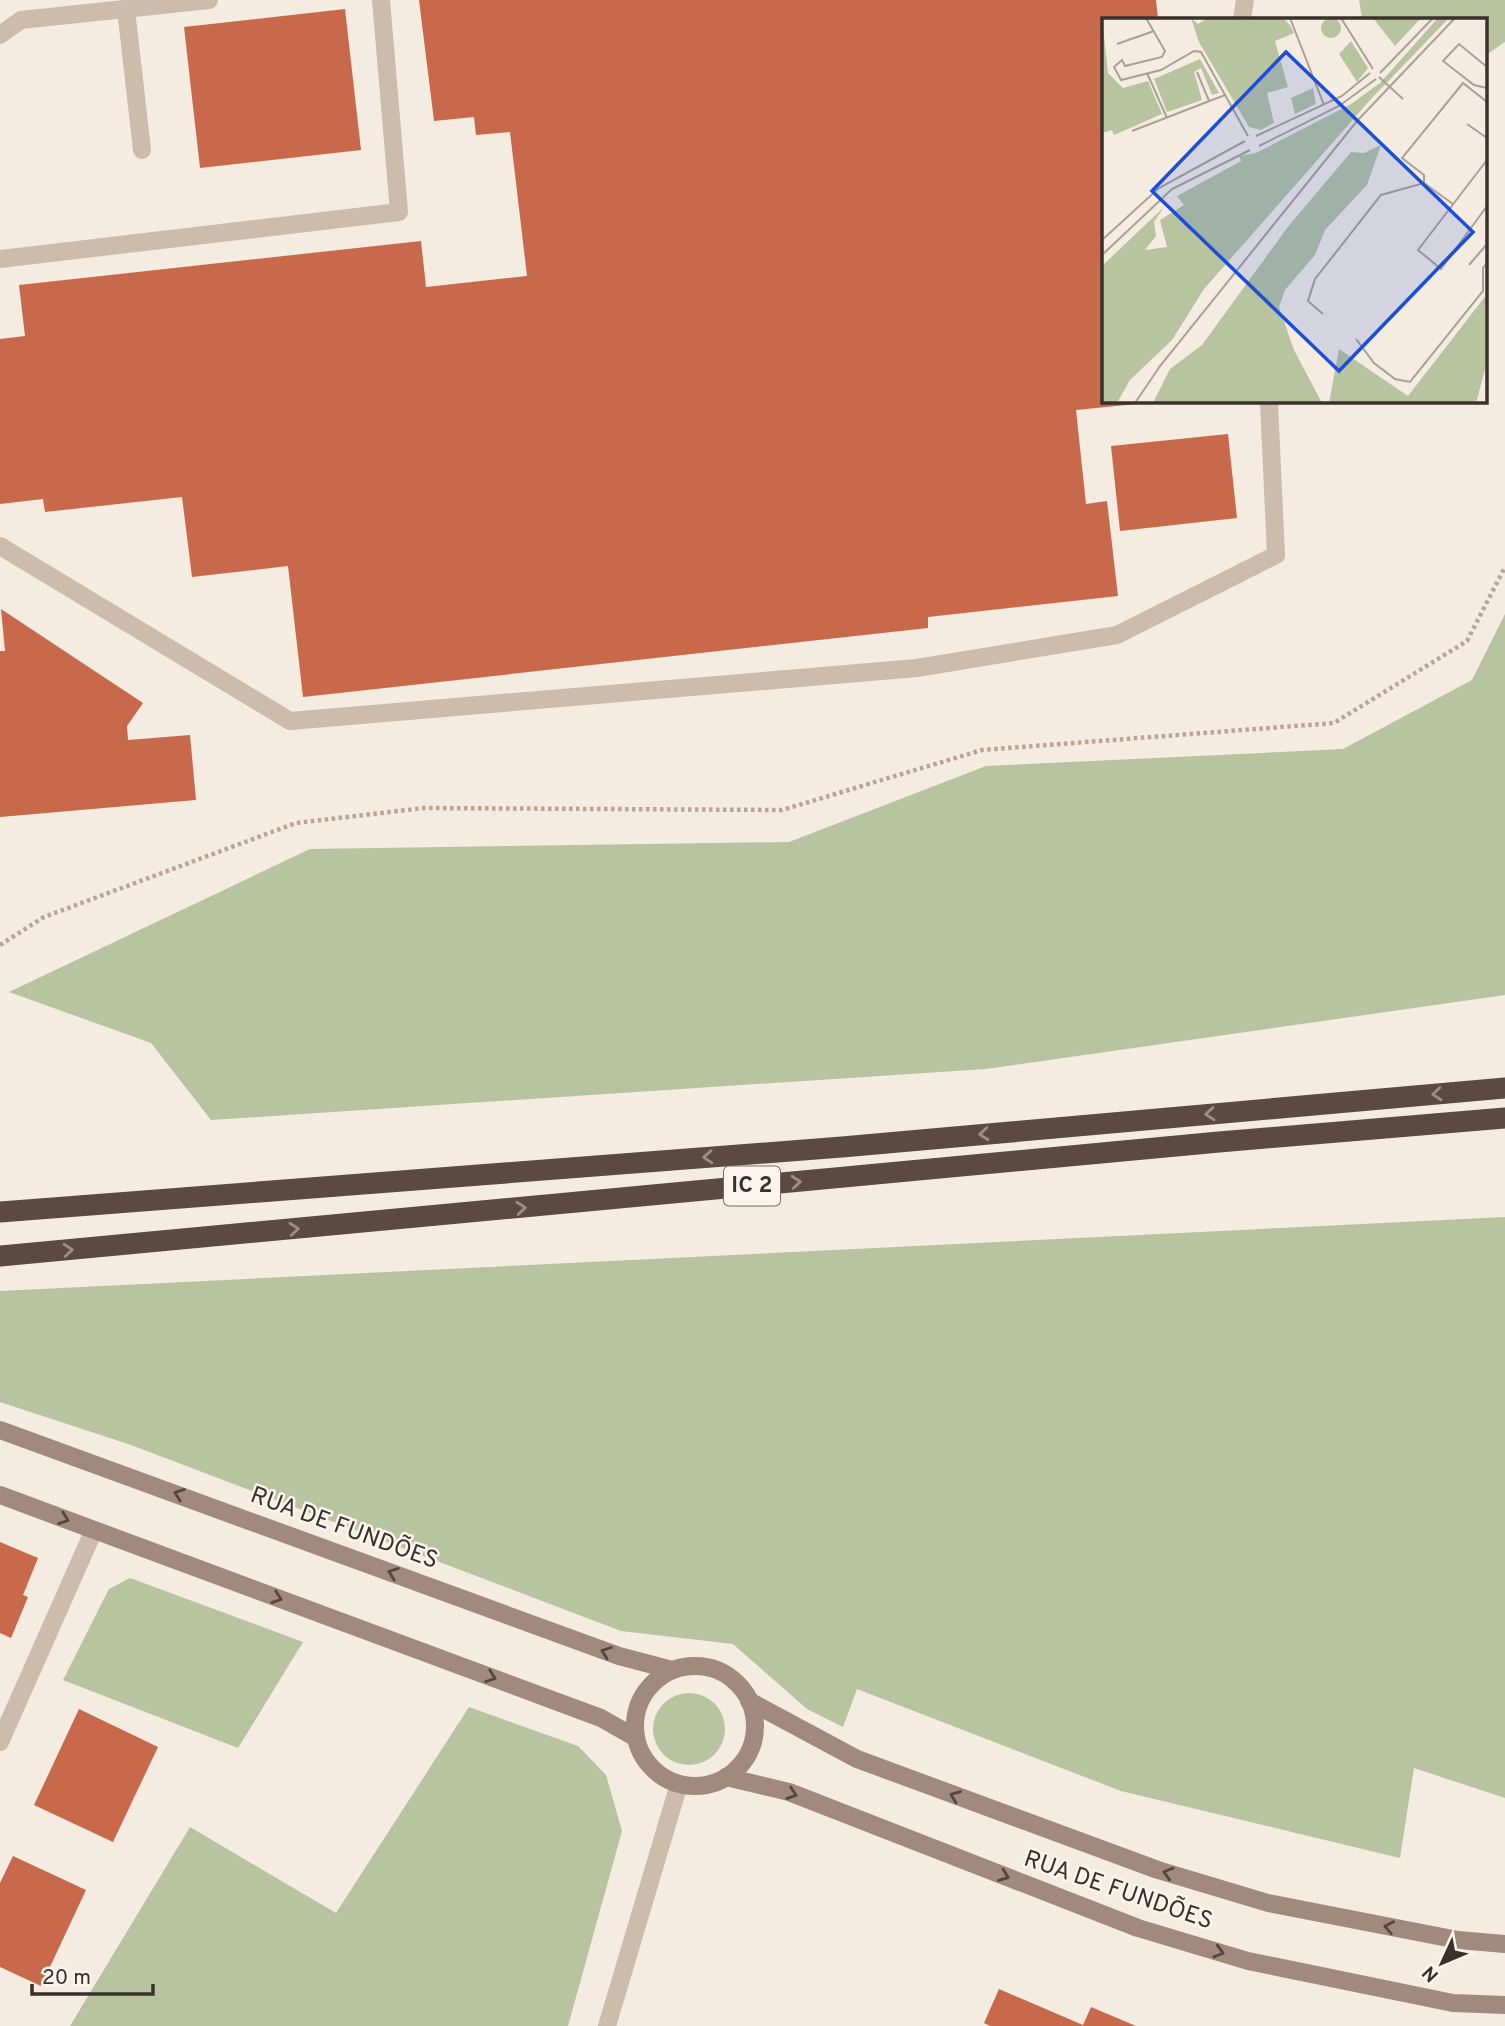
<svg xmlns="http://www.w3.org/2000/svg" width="1505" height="2026" font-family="Overpass,sans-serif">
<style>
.green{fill:#b8c4a0}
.building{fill:#c8694b}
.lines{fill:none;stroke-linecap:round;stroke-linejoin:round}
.path{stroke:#b9a596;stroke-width:4.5;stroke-dasharray:3.5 3.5;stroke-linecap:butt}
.lane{stroke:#cdbbac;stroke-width:18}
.street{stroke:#cdbbac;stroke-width:18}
.secondary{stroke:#a18a7d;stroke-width:18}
.highway{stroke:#5c4a42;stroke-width:21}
.oneway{stroke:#9c8e87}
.oneway2{stroke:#544640}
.labels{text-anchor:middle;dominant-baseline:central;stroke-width:5;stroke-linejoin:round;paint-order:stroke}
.shield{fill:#fbf5ee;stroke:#756b66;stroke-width:2}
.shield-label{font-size:23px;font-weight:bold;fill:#3b302b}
.street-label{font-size:24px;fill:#3b302b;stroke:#fbf5ee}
.inset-road{fill:none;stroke:#aaa098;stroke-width:2}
.view{fill:#1d4ed8;fill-opacity:0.15;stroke:#1d4ed8;stroke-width:3.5}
.inset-edge{fill:none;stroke:#3b302b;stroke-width:3.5}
</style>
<rect width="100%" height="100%" fill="#f4ebe1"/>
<!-- green -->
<g class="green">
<path d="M1359 0H1505V42L1486 55V19H1362Z"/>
<path d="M1505 614V995L986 1069 211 1120 151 1043 9 992 310 849 789 842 986 766 1343 749 1472 680Z"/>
<path d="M1505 1217V1798L1414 1768 1400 1858 1121 1791 857 1689 843 1727 807 1709 733 1644 621 1631 131 1445 0 1402V1291Z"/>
<path d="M130 1578 303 1642 238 1748 63 1680 109 1589Z"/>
<circle cx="689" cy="1729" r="36"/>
<path d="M469 1707 578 1746 606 1775 622 1831 568 2026H70L190 1827 336 1913Z"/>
</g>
<!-- building -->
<g class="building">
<path d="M419 0H1156L1158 19H1104V401H1146V403L1076 410 1086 504 1107 501 1118 596 928 617V628L303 697 288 566 192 577 182 497 45 512 43 499 0 504V339L25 336 19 285 421 241 426 287 527 276 510 132 476 135 474 117 434 121Z"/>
<path d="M345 9 361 150 200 168 184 27Z"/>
<path d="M1228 434 1237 518 1120 531 1111 446Z"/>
<path d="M1 609 143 703 127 726 128 740 190 735 196 800 0 817V651H5Z"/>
<path d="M0 1542 38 1558 23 1595 28 1597 11 1638 0 1633Z"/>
<path d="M79 1709 158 1747 113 1842 34 1805Z"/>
<path d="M13 1856 86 1890 41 1986 0 1967V1883Z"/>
<path d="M999 1989 1083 2025 1091 2007 1136 2026H990L984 2023Z"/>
</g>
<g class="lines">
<!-- path -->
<path class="path" d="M0 945 44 917 296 823 424 808 782 810 982 750 1334 723 1467 641 1505 567"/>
<!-- lane -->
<g class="lane">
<path d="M126 9 142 150"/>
<path d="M1242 19 1245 0"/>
<path d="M0 35 21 20 209 0"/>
<path d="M0 259 399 212 381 0"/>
<path d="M0 546 290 721 917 668 1117 635 1276 555 1269 403"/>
</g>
<!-- street -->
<g class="street">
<path d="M0 1742 94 1530"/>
<path d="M607 2026 679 1784"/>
</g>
<!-- secondary -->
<g class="secondary">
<path d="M0 1430 619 1656 672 1670"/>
<path d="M0 1495 601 1718 636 1738"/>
<circle cx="695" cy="1726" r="60"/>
<path d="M749 1701 857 1759 1158 1870 1268 1903 1458 1940 1505 1944"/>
<path d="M726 1777 789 1792 1138 1928 1248 1961 1453 2003 1505 2005"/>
</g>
<!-- highway -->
<g class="highway">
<path d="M0 1212 842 1147 1505 1088"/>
<path d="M0 1256 1219 1142 1505 1118"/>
</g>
</g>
<!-- one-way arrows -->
<defs><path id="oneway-chevron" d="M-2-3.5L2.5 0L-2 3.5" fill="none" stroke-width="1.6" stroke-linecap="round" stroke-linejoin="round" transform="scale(1.75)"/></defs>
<g class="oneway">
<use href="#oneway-chevron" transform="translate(1437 1094) rotate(175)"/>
<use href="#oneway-chevron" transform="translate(1210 1114) rotate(175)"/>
<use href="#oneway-chevron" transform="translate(984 1134) rotate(175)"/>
<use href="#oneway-chevron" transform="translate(708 1157) rotate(176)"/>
<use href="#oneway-chevron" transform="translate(796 1182) rotate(-5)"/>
<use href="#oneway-chevron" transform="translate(521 1208) rotate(-5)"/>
<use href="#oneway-chevron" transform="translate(294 1229) rotate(-5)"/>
<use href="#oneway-chevron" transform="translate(68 1250) rotate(-5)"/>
</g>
<g class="oneway2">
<use href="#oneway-chevron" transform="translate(179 1494) rotate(-160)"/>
<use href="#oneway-chevron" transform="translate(64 1519) rotate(20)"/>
<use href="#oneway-chevron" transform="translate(393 1573) rotate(-160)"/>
<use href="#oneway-chevron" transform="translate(277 1598) rotate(20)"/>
<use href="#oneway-chevron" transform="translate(606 1652) rotate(-160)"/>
<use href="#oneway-chevron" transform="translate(491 1677) rotate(20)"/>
<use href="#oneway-chevron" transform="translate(792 1794) rotate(19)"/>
<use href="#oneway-chevron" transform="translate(955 1796) rotate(-159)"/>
<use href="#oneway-chevron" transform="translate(1168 1873) rotate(-163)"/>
<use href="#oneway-chevron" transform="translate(1004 1876) rotate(21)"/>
<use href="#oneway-chevron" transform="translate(1389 1927) rotate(-169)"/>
<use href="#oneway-chevron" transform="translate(1219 1952) rotate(16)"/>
</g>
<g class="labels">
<!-- shield labels -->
<rect class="shield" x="724" y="1166.5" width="56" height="39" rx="5"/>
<g class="shield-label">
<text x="752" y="1186">IC 2</text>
</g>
<!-- street labels -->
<g class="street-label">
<text transform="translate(344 1529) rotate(20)">RUA DE FUNDÕES</text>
<text transform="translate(1118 1891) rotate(19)">RUA DE FUNDÕES</text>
</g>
</g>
<!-- overview -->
<g transform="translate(1102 18)">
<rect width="385" height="385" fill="#f4ebe1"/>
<path d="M0 0 6 55 21 70 46 63 60 96 12 117 10 112 0 115ZM89 0 96 6 106 0H181L188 7 192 15 173 23 186 69 165 75 172 105 159 112 147 109 97 24ZM271 0H319L293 28ZM336 0H347L269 81 102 271 70 322 28 362 15 385H0V248L62 189 52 204 54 218 43 232 65 229 58 202 82 187 75 178 139 143 137 138 154 135 249 86 278 65ZM219 10a10 10 0 1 1 20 0a10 10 0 1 1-20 0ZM249 23 266 50 255 64 237 36ZM98 41 117 75 110 77 99 50 92 54 100 82 65 94 52 61ZM211 70 214 86 193 96 189 80ZM279 127 265 167 223 212 213 237 183 272 177 289 192 332 220 385H51L68 351 100 327 185 210 249 134 262 135ZM385 276V344L374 385H227L237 331 306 378Z" fill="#b8c4a0"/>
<path class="inset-road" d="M44 0 63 33 60 39 23 48 20 42 12 49 19 62 59 52 92 33 99 34 146 118M188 0 222 87M239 0 271 51M15 26 52 13M385 49 357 26 341 43 372 67 385 70M95 54 107 83M45 55 65 100M278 55 331 0M277 59 301 81M365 106 385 120M30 113 123 77M154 118 240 78 268 55M157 128 237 88 274 61M385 142 316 232 339 251 385 188M322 165V157L300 140 361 65 385 84M0 222 57 170 143 123M0 237 70 171 148 132M367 247 385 226M221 296 206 283 213 261 279 177 322 165 351 186M254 321 272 345 293 361 308 364 381 273V250L385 245M33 385 58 348 255 103 353 0"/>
<path class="view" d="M184 34 371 214 237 353 50 173Z"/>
<rect width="385" height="385" class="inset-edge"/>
</g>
<!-- north arrow -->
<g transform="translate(1442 1963) rotate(226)" stroke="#fbf5ee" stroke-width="5" paint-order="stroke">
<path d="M0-5L12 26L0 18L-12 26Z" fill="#3b302b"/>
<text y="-10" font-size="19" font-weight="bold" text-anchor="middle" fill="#3b302b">N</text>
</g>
<!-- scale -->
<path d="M32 1984v10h121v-10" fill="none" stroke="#3b302b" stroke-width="3.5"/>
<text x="42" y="1984" font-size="21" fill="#3b302b" stroke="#fbf5ee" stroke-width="5" paint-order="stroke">20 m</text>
</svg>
